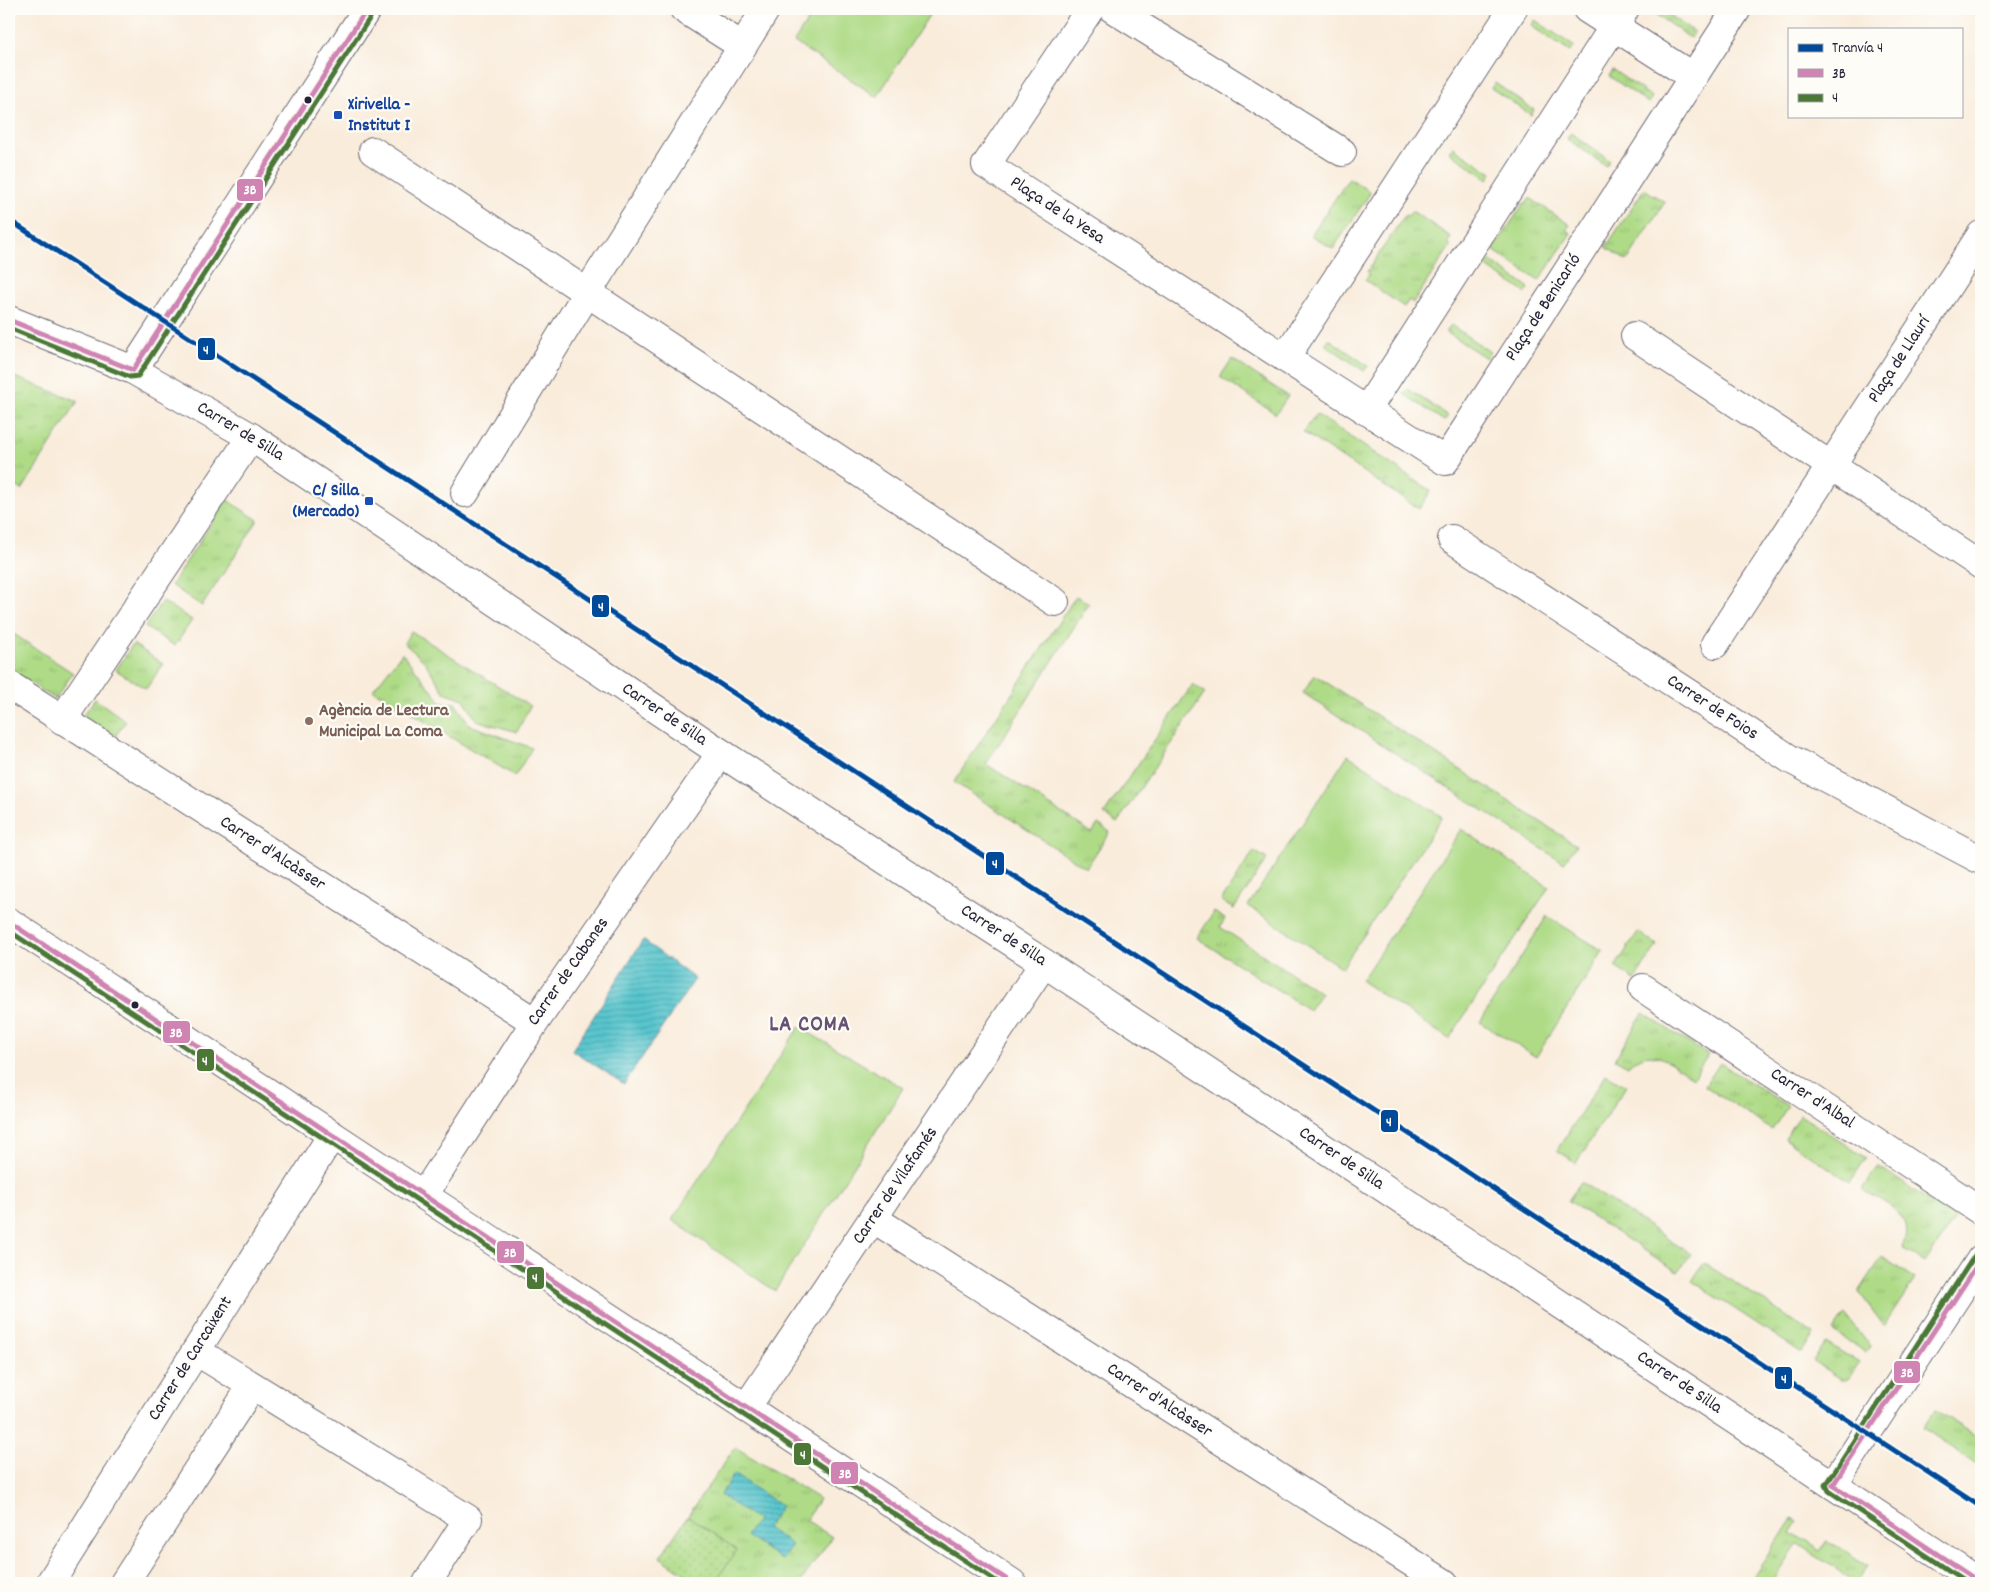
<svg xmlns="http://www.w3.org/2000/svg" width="1990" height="1592" font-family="Dekko,sans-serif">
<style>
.grass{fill:url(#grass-tufts);stroke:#687e61}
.park{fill:url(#park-dots);stroke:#687e61}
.pitch{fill:#afdb87;stroke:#687e61}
.water{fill:url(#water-rules);stroke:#3e7484}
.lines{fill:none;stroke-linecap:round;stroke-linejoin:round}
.minor-casing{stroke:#6d6973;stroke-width:30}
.minor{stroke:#fff;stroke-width:28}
.bus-1-casing{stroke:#fdfcf7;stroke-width:9}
.bus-2-casing{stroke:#fdfcf7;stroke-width:9}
.bus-1{stroke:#cf84b3;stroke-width:5}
.bus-2{stroke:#4c7737;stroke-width:5}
.tram-1-casing{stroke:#fdfcf7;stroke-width:9}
.tram-1{stroke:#004a99;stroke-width:5}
.bus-dot{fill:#22223b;stroke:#fdfcf7;stroke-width:2}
.transit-dot{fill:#1a4fb4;stroke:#fdfcf7;stroke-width:2}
.education-dot{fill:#8d6e63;stroke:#fdfcf7;stroke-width:2}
.labels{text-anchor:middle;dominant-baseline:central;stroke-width:4.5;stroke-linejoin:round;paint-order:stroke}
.transit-label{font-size:18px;font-weight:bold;fill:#164399;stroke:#fdfcf7;text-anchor:start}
.street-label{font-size:18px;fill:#22223b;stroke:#fdfcf7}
.education-label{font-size:18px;font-weight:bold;fill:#785e54;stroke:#fdfcf7;text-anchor:start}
.district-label{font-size:22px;font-weight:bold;letter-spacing:1px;fill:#665373;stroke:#fdfcf7}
.line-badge{stroke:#fdfcf7;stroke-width:2}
.badge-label{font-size:14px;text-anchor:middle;font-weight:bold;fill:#fff}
</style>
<defs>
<pattern id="grass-tufts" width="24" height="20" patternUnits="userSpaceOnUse" patternTransform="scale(1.25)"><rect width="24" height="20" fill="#afdb87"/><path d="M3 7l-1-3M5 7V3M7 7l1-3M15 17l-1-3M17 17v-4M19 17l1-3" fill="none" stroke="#96bc75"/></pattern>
<pattern id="park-dots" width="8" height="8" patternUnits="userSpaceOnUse" patternTransform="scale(1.25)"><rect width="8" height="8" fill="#afdb87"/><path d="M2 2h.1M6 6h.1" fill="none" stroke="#96bc75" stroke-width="1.8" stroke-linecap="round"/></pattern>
<pattern id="water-rules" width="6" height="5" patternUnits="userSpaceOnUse" patternTransform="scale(1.25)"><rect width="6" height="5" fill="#59c6ce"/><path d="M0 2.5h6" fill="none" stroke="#49a0a8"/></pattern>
</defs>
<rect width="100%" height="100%" fill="#fdfcf7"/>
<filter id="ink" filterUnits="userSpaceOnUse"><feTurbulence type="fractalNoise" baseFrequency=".02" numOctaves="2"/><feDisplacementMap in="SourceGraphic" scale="10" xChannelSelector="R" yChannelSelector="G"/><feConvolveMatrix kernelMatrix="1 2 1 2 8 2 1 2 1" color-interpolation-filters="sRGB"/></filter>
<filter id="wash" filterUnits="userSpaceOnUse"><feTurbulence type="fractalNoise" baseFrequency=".0096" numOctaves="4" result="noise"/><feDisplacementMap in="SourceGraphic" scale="20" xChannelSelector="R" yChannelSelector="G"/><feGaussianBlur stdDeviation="1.12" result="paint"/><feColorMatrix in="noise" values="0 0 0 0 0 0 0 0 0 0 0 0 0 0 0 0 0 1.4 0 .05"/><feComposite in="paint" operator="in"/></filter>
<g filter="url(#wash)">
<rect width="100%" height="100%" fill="#f9ecdb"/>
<!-- grass -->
<g class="grass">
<path d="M1653 9H1660L1694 32 1690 38 1651 11Z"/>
<path d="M1535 20 1575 47 1570 52 1531 26Z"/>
<path d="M1613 70 1652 97 1648 103 1609 76Z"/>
<path d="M1495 83 1534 110 1531 115 1491 88Z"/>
<path d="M1571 133 1610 161 1606 166 1567 139Z"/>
<path d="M1453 147 1492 173 1488 179 1449 152Z"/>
<path d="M1349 178 1371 192 1333 249 1311 235Z"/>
<path d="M1644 189 1665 202 1627 261 1606 247Z"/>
<path d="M1530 198 1570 225 1566 230 1571 233 1539 281 1493 250 1524 203 1526 204Z"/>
<path d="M1412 211 1451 237 1448 243 1451 245 1413 303 1409 300 1404 307 1365 280 1369 274 1367 272 1405 215 1408 216Z"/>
<path d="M1490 261 1529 288 1526 293 1486 267Z"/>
<path d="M1451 325 1490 352 1486 358 1446 332Z"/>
<path d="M1329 339 1368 366 1364 371 1325 344Z"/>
<path d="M1232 359 1288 396 1276 414 1220 377Z"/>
<path d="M9 375 78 401 22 490 9 481Z"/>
<path d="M1408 389 1448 416 1444 421 1404 394Z"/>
<path d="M1316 414 1431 491 1419 509 1303 432Z"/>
<path d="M227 500 258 520 202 606 171 585Z"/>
<path d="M1076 596 1089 604 986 764 1092 833 1098 824 1110 832 1086 868 954 782Z"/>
<path d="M162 601 192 620 175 646 145 627Z"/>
<path d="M9 631 73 673 55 699 9 669Z"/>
<path d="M411 631 530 706 517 732 476 720 464 699 444 692 425 662 404 643Z"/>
<path d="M133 644 163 664 146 689 116 670Z"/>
<path d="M402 653 442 703H455L470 725 532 748 515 776 373 690Z"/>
<path d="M1315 675 1576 845 1564 863 1303 693Z"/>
<path d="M1193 684 1205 693 1117 823 1104 814Z"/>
<path d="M95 699 126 721 114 738 82 717Z"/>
<path d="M1254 851 1267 859 1234 909 1221 901Z"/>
<path d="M1214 912 1225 919 1220 927 1321 993 1309 1010 1197 938Z"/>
<path d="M1638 932 1657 945 1635 980 1615 967Z"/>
<path d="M1643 1013 1708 1055 1693 1078C1672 1064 1650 1042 1628 1066L1615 1059Z"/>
<path d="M1720 1063 1788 1106 1772 1130 1705 1086Z"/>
<path d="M1606 1074 1626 1086 1576 1163 1557 1150Z"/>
<path d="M1800 1115 1866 1158 1850 1182 1785 1139Z"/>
<path d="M1878 1166 1955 1218 1925 1263 1902 1248C1916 1214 1887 1205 1862 1189Z"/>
<path d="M1581 1182 1691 1254 1678 1272 1568 1201Z"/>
<path d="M1882 1257 1915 1279 1884 1326 1859 1292Z"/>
<path d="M1704 1263 1814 1334 1802 1353 1692 1281Z"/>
<path d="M1845 1314 1870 1346 1866 1353 1833 1331Z"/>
<path d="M1826 1342 1859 1363 1848 1379H1840L1813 1361Z"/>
<path d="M1935 1410 1981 1440V1467L1923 1428Z"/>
<path d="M735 1447 819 1499 806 1520 832 1537 800 1583H698L660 1557Z"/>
<path d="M1793 1518 1798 1521 1791 1532 1820 1551 1827 1541 1868 1567 1857 1583 1798 1544 1771 1583H1749Z"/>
</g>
<!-- park -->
<path class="park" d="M688 1516 737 1550 714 1583H698L660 1557Z"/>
<!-- pitch -->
<g class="pitch">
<path d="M815 9H933L877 97 794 42Z"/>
<path d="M1348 755 1442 817 1342 968 1248 906Z"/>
<path d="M1461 829 1549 887 1449 1039 1361 981Z"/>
<path d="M1547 916 1603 951 1536 1057 1480 1022Z"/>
<path d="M799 1027 903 1088 775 1291 672 1220Z"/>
</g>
<!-- water -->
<g class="water">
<path d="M643 940 695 979 624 1084 572 1050Z"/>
<path d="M734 1474 781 1506 767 1528 792 1545 782 1560 746 1536 757 1520 720 1495Z"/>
</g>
</g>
<g filter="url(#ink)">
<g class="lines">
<defs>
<g id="minor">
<path d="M684 9 742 46"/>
<path d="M1090 9 986 165 1445 461 1737 9"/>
<path d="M1113 9 1342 152"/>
<path d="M1587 9 1693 77"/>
<path d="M373 151 1055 602"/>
<path d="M9 320 133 370 251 437 721 753 1044 963 1981 1583"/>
<path d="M1635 336 1981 565"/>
<path d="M1285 358 1513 9"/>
<path d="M133 370 367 9"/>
<path d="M1366 411 1625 9"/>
<path d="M465 493 587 293 766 9"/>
<path d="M1452 539 1790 759 1981 860"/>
<path d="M1715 644 1981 235"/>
<path d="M9 685 535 1022"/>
<path d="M62 720 251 437"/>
<path d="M9 922 1012 1583"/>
<path d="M1643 988 1981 1211"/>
<path d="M424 1195 535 1022 721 753"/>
<path d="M874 1219 1444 1583"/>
<path d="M196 1351 468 1519 427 1583"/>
<path d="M746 1408 1044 963"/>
<path d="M1833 1485 1981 1259"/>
<path d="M50 1583 332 1135"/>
<path d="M124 1583 252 1386"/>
</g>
</defs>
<!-- minor casing -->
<use href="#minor" class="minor-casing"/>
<!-- minor -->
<use href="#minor" class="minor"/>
<defs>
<g id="bus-1">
<path d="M9 320 133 370"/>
<path d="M133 370 367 9"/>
<path d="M9 922 1012 1583"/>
<path d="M1833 1485 1981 1259"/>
<path d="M1833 1485 1981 1583"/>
</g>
<g id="bus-2">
<path d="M9 328 130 377 138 376 373 13"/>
<path d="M9 931 999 1583"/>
<path d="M1968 1583 1829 1491 1826 1485 1975 1255"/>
</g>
</defs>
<!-- bus-1 casing -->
<use href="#bus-1" class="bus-1-casing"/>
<!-- bus-2 casing -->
<use href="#bus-2" class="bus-2-casing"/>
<!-- bus-1 -->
<use href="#bus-1" class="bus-1"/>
<!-- bus-2 -->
<use href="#bus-2" class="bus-2"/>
<defs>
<path id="tram-1" d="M9 220 1981 1507"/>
</defs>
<!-- tram-1 casing -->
<use href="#tram-1" class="tram-1-casing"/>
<!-- tram-1 -->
<use href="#tram-1" class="tram-1"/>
</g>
</g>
<!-- markers -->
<g class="bus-dot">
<circle cx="308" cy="100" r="4.5"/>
<circle cx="135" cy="1005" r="4.5"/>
</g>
<g class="transit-dot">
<rect x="333" y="110" width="10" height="10" rx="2.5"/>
<rect x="364" y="496" width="10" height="10" rx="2.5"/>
</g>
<circle class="education-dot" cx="309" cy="721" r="5"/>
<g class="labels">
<!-- transit labels -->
<g class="transit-label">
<text x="348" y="105">Xirivella -<tspan x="348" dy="21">Institut I</tspan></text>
<text x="359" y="491" text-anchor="end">C/ Silla<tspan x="359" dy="21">(Mercado)</tspan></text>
</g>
<!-- street labels -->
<g class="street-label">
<text transform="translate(1057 211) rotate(33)">Plaça de la Yesa</text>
<text transform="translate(1544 308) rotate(-57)">Plaça de Benicarló</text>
<text transform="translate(1900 360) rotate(-57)">Plaça de Llaurí</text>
<text transform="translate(240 432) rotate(31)">Carrer de Silla</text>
<text transform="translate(1712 708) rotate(33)">Carrer de Foios</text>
<text transform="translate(664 715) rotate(34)">Carrer de Silla</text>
<text transform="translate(272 854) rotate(33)">Carrer d'Alcàsser</text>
<text transform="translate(1003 936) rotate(33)">Carrer de Silla</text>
<text transform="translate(569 972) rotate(-55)">Carrer de Cabanes</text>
<text transform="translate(1812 1099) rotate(33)">Carrer d'Albal</text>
<text transform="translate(1341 1159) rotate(34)">Carrer de Silla</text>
<text transform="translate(896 1186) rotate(-56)">Carrer de Vilafamés</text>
<text transform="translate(191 1359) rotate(-58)">Carrer de Carcaixent</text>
<text transform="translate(1679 1383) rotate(34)">Carrer de Silla</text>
<text transform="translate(1159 1401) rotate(33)">Carrer d'Alcàsser</text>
</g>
<!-- education labels -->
<g class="education-label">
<text x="319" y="711">Agència de Lectura<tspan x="319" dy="21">Municipal La Coma</tspan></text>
</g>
<!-- district labels -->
<g class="district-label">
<text x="810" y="1025">LA COMA</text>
</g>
</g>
<g class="line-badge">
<rect x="236" y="178" width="28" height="24" rx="5" fill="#cf84b3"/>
<rect x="197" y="337" width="19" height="24" rx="5" fill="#004a99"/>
<rect x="591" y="594" width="19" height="24" rx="5" fill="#004a99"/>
<rect x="985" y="851" width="20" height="25" rx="5" fill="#004a99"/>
<rect x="162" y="1020" width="29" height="24" rx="5" fill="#cf84b3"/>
<rect x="196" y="1048" width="19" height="24" rx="5" fill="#4c7737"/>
<rect x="1380" y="1109" width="19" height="24" rx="5" fill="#004a99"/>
<rect x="496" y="1240" width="29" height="24" rx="5" fill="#cf84b3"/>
<rect x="526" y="1266" width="19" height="24" rx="5" fill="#4c7737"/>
<rect x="1893" y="1360" width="28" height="24" rx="5" fill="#cf84b3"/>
<rect x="1774" y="1366" width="19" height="24" rx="5" fill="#004a99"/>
<rect x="793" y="1442" width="19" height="24" rx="5" fill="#4c7737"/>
<rect x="830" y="1461" width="29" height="24" rx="5" fill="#cf84b3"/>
</g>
<g class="badge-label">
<text x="250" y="194">3B</text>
<text x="206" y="354">4</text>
<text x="601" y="611">4</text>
<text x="995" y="868">4</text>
<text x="176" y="1037">3B</text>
<text x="205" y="1065">4</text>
<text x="1389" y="1126">4</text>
<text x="510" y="1257">3B</text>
<text x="535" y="1282">4</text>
<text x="1907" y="1377">3B</text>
<text x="1784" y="1383">4</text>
<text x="803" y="1459">4</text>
<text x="845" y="1478">3B</text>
</g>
<!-- margin -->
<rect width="1990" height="1592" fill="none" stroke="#fdfcf7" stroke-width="30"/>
<!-- legend -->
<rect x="1788" y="28" width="175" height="90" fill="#fdfcf7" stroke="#a5a5ac"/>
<rect x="1798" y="44" width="25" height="8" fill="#004a99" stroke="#a5a5ac"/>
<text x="1832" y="52" font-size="15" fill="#22223b">Tranvía 4</text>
<rect x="1798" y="69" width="25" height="8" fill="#cf84b3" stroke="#a5a5ac"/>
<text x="1832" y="78" font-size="15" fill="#22223b">3B</text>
<rect x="1798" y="94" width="25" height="8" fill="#4c7737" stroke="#a5a5ac"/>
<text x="1832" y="102" font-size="15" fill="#22223b">4</text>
</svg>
